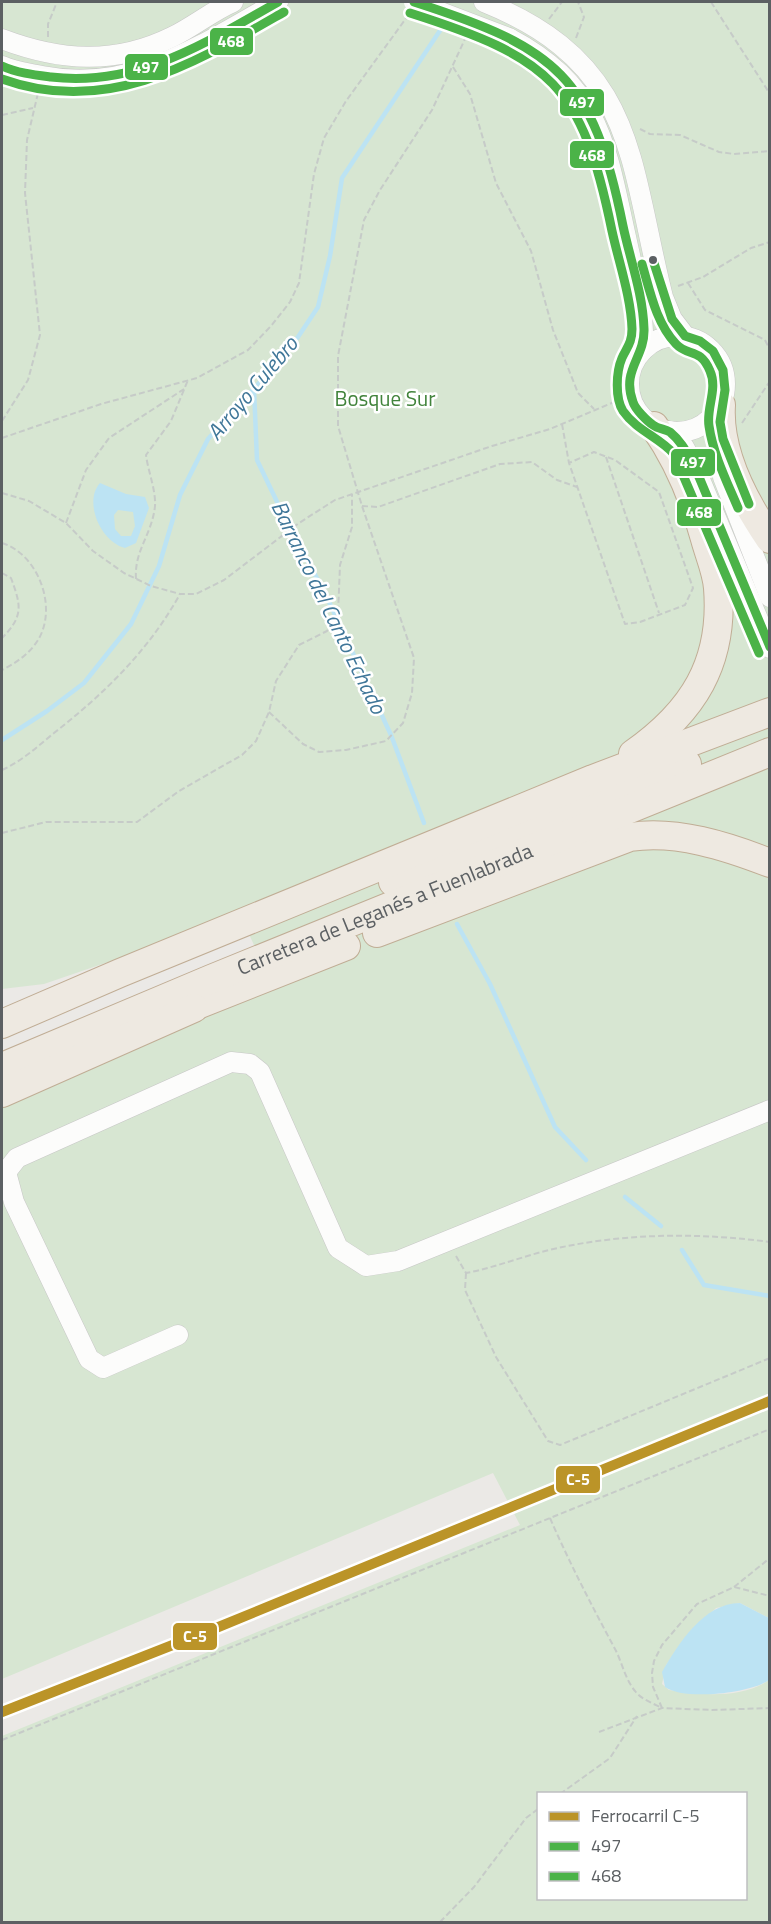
<svg xmlns="http://www.w3.org/2000/svg" width="771" height="1924" font-family="'Titillium Web',sans-serif">
<style>
.green{fill:#d7e6d2;fill-rule:evenodd}
.water{fill:#bce3f3;fill-rule:evenodd}
.lines{fill:none;stroke-linecap:round;stroke-linejoin:round}
.stream{stroke:#bce3f3;stroke-width:4.5}
.minor-casing{stroke:#c7c7c6;stroke-width:21}
.highway-casing{stroke:#c0ad95;stroke-width:30}
.path{stroke:#c6cbc8;stroke-width:2;stroke-dasharray:6 3;stroke-linecap:butt}
.minor{stroke:#fcfcfb;stroke-width:20}
.highway{stroke:#eee9e1;stroke-width:28}
.minor-bridge-casing{stroke:#c7c7c6;stroke-width:21;stroke-linecap:butt}
.minor-bridge{stroke:#fcfcfb;stroke-width:20}
.bus-1-casing{stroke:#fff;stroke-width:14}
.bus-2-casing{stroke:#fff;stroke-width:14}
.bus-1{stroke:#4bb348;stroke-width:9}
.bus-2{stroke:#4bb348;stroke-width:9}
.rail-1-casing{stroke:#fff;stroke-width:15}
.rail-1{stroke:#bb9428;stroke-width:10}
.bus-dot{fill:#5c6063;stroke:#fff;stroke-width:2}
.labels{text-anchor:middle;dominant-baseline:central;stroke-width:5;stroke-linejoin:round;paint-order:stroke}
.park-label{font-size:21px;fill:#41833b;stroke:#fff}
.street-label{font-size:21px;fill:#5c6063;stroke:#fff}
.water-label{font-size:22px;font-style:italic;fill:#407799;stroke:#fff}
.line-badge{stroke:#fff;stroke-width:2}
.badge-label{font-size:16px;text-anchor:middle;font-weight:bold;fill:#fff}
</style>
<rect width="100%" height="100%" fill="#ebe9e6"/>
<!-- green -->
<path class="green" d="M2 2H769V1618L740 1603 716 1608 685 1639 666 1665 662 1684 669 1690C700 1695 742 1699 769 1680V1922H2V1736L520 1525 493 1473 2 1679V1100L274 989 238 910 149 948 44 984 2 989ZM538 1794H746V1898H538Z"/>
<!-- water -->
<g class="water">
<path d="M100 483 126 494 145 497 149 508 136 543 125 548C101 542 83 502 100 483ZM118 510 133 512 135 526 131 536H121L115 529 114 515Z"/>
<path d="M740 1603 769 1618V1680C751 1693 684 1701 665 1687L662 1672C678 1644 704 1603 740 1603Z"/>
</g>
<g class="lines">
<!-- stream -->
<g class="stream">
<path d="M254 389 257 460 291 531 324 591 391 735 424 823"/>
<path d="M2 740 47 711 84 683 131 624 159 566 180 495 208 439 269 372 298 337 318 307 330 256 342 178 447 20"/>
<path d="M457 924 490 984 555 1127 586 1160"/>
<path d="M625 1197 661 1226"/>
<path d="M682 1250 704 1285 770 1296"/>
</g>
<defs>
<g id="minor">
<path d="M484 2C637 64 628 158 663 297L672 319 685 336"/>
<path d="M509 38C600 86 606 146 626 237 634 275 645 311 643 350"/>
<path d="M2 39C60 61 115 65 172 37 193 27 212 11 233 2"/>
<path d="M2 66C14 72 28 73 42 76 133 94 202 44 278 2"/>
<circle cx="677" cy="384" r="48"/>
<path d="M669 431 684 447 694 465 770 648"/>
<path d="M723 477 770 597"/>
<path d="M178 1335 103 1368 89 1359 14 1202 6 1172 17 1158 231 1062 250 1064 260 1072 338 1248 366 1266 398 1261 770 1110"/>
</g>
<g id="highway">
<path d="M721 405C718 451 744 501 770 539"/>
<path d="M633 754C693 712 724 663 718 588 717 572 709 554 705 539 694 499 678 460 654 426"/>
<path d="M393 882 687 764"/>
<path d="M377 933 630 837C677 830 726 846 770 863"/>
<path d="M177 1013 346 946"/>
<path d="M2 1024 120 973 593 779 770 712"/>
<path id="s1" d="M2 1067 211 979 770 752"/>
<path d="M2 1093 194 1008"/>
</g>
</defs>
<!-- minor casing -->
<use href="#minor" class="minor-casing"/>
<!-- highway casing -->
<use href="#highway" class="highway-casing"/>
<!-- path -->
<g class="path">
<path d="M711 2 770 94"/>
<path d="M549 19 562 2"/>
<path d="M48 37V24L57 2"/>
<path d="M576 38 584 17 578 2"/>
<path d="M453 67 470 94 496 183 531 251 553 330 578 393 594 409"/>
<path d="M2 115 33 108"/>
<path d="M640 129 650 134 680 135 719 152 734 154 770 151"/>
<path d="M688 283 705 310 765 340 770 350"/>
<path d="M678 286 703 277 751 248 770 242"/>
<path d="M2 421 28 380 40 335 25 193 27 140 38 93"/>
<path d="M742 423 770 381"/>
<path d="M562 424 569 463 625 624 640 622 685 605 693 588 659 492 615 460 594 452 569 463"/>
<path d="M2 438 101 404 197 378 248 350 271 326 290 302 299 283 314 174 324 138 346 101 407 17"/>
<path d="M606 457 659 613"/>
<path d="M2 493 29 501 66 523 93 551 124 573 151 586 180 594H196L224 580 299 523 335 500 492 446 550 429 631 395"/>
<path d="M362 506 378 507 500 464 532 462 557 480 577 487"/>
<path d="M66 523 86 470 109 438 184 389"/>
<path d="M2 543C35 553 55 599 42 632 35 650 18 662 2 670"/>
<path d="M2 573 11 578C21 605 24 616 2 638"/>
<path d="M136 579C134 550 152 535 155 506 156 490 148 471 146 455L171 421 188 380"/>
<path d="M269 712 303 744 319 752 346 750 386 741 403 723 412 693 414 658 362 506 338 426V356L364 220 380 190 432 110 465 39"/>
<path d="M2 770C22 761 37 747 54 733 105 693 149 650 180 594"/>
<path d="M2 833 46 822H137L179 791 242 755 256 741 269 712 276 681 299 645 327 631 338 614 340 565 352 527V494"/>
<path d="M456 1256 466 1273C492 1268 516 1259 541 1252 615 1233 695 1232 770 1242"/>
<path d="M466 1273 465 1290 496 1357 548 1441 560 1445 770 1358"/>
<path d="M550 1518C570 1564 592 1606 615 1649 622 1662 625 1679 635 1691 641 1699 652 1703 662 1708"/>
<path d="M734 1587 770 1558"/>
<path d="M662 1708 653 1687 652 1673 654 1661 662 1645 697 1604 734 1587 770 1596"/>
<path d="M599 1732 662 1708 712 1710 770 1708"/>
<path d="M2 1740 770 1429"/>
<path d="M560 1794 610 1758 637 1716"/>
<path d="M440 1922 474 1887 526 1818 538 1809"/>
</g>
<!-- minor -->
<use href="#minor" class="minor"/>
<!-- highway -->
<use href="#highway" class="highway"/>
<defs>
<path id="minor-bridge" d="M414 2 509 38"/>
</defs>
<!-- minor-bridge casing -->
<use href="#minor-bridge" class="minor-bridge-casing"/>
<!-- minor-bridge -->
<use href="#minor-bridge" class="minor-bridge"/>
<defs>
<g id="bus-1">
<path d="M414 2C557 48 593 76 623 226 630 259 643 294 644 329 645 358 621 370 633 402 635 409 647 421 653 425 658 429 665 429 670 432 681 441 687 453 694 465L770 647"/>
<path d="M2 66C17 73 35 75 51 77 139 87 205 43 278 2"/>
<path d="M653 260 672 319 685 336 700 341 713 351 723 370 725 390 720 422 723 439 749 504"/>
</g>
<g id="bus-2">
<path d="M410 13C551 58 582 84 612 231 619 263 631 297 632 329 632 343 627 347 622 358 616 372 615 398 623 411 637 431 659 437 674 454L759 653"/>
<path d="M2 79C107 117 195 63 284 12"/>
<path d="M642 264C650 291 656 323 676 344 688 357 700 347 710 371 718 389 706 408 709 426 713 454 727 482 738 508"/>
</g>
</defs>
<!-- bus-1 casing -->
<use href="#bus-1" class="bus-1-casing"/>
<!-- bus-2 casing -->
<use href="#bus-2" class="bus-2-casing"/>
<!-- bus-1 -->
<use href="#bus-1" class="bus-1"/>
<!-- bus-2 -->
<use href="#bus-2" class="bus-2"/>
<defs>
<path id="rail-1" d="M2 1712 216 1628 770 1401"/>
</defs>
<!-- rail-1 casing -->
<use href="#rail-1" class="rail-1-casing"/>
<!-- rail-1 -->
<use href="#rail-1" class="rail-1"/>
</g>
<!-- markers -->
<circle class="bus-dot" cx="653" cy="260" r="5"/>
<g class="labels">
<!-- park labels -->
<g class="park-label">
<text x="385" y="398">Bosque Sur</text>
</g>
<!-- street labels -->
<g class="street-label">
<text stroke="none"><textPath href="#s1" startOffset="414">Carretera de Leganés a Fuenlabrada</textPath></text>
</g>
<!-- water labels -->
<g class="water-label">
<text transform="translate(252 388) rotate(-50)">Arroyo Culebro</text>
<text transform="translate(329 607) rotate(64)">Barranco del Canto Echado</text>
</g>
</g>
<g class="line-badge">
<rect x="209" y="27" width="45" height="29" rx="6" fill="#4bb348"/>
<rect x="124" y="53" width="45" height="28" rx="6" fill="#4bb348"/>
<rect x="559" y="88" width="46" height="29" rx="6" fill="#4bb348"/>
<rect x="569" y="140" width="46" height="29" rx="6" fill="#4bb348"/>
<rect x="670" y="448" width="46" height="29" rx="6" fill="#4bb348"/>
<rect x="676" y="498" width="46" height="29" rx="6" fill="#4bb348"/>
<rect x="555" y="1465" width="46" height="29" rx="6" fill="#bb9428"/>
<rect x="172" y="1622" width="46" height="29" rx="6" fill="#bb9428"/>
</g>
<g class="badge-label">
<text x="231" y="47">468</text>
<text x="146" y="73">497</text>
<text x="582" y="108">497</text>
<text x="592" y="161">468</text>
<text x="693" y="468">497</text>
<text x="699" y="518">468</text>
<text x="578" y="1485">C-5</text>
<text x="195" y="1642">C-5</text>
</g>
<!-- border -->
<rect width="771" height="1924" fill="none" stroke="#5c6063" stroke-width="6"/>
<!-- legend -->
<rect x="537" y="1792" width="210" height="108" fill="#ffffff" stroke="#bebfc1" stroke-width="1.5"/>
<rect x="549" y="1812" width="30" height="9" fill="#bb9428" stroke="#bebfc1" stroke-width="1.5"/>
<text x="591" y="1822" font-size="18" fill="#5c6063">Ferrocarril C-5</text>
<rect x="549" y="1842" width="30" height="9" fill="#4bb348" stroke="#bebfc1" stroke-width="1.5"/>
<text x="591" y="1852" font-size="18" fill="#5c6063">497</text>
<rect x="549" y="1872" width="30" height="9" fill="#4bb348" stroke="#bebfc1" stroke-width="1.5"/>
<text x="591" y="1882" font-size="18" fill="#5c6063">468</text>
</svg>
